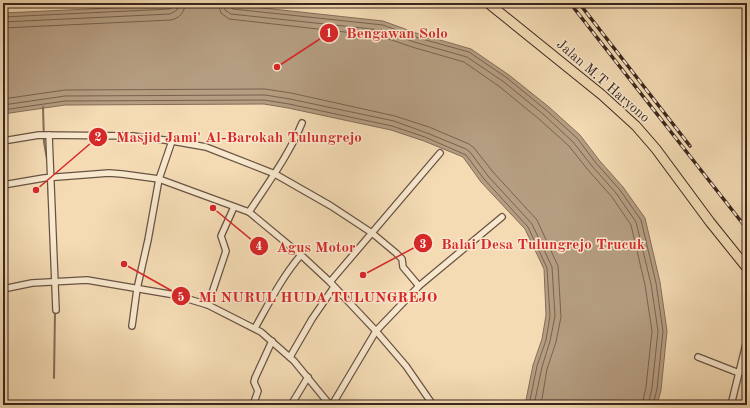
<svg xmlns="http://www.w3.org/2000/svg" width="750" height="408" font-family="'Old Standard TT',serif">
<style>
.water{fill:#b59d81;stroke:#846d59}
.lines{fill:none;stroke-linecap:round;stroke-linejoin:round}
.shore{stroke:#78624f;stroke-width:1}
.stream{stroke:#846d59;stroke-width:2}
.minor-casing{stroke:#685343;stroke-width:8}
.trunk-casing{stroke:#3a261d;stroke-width:11}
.minor{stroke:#f8e8ce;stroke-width:5.5}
.trunk{stroke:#f4dbb4;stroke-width:9}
.rail-casing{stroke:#3a261d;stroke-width:3.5}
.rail{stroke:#f8e8ce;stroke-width:2;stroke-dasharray:6;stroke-linecap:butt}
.labels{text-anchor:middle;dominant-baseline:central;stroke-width:3;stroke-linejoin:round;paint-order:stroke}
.street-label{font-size:14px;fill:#3a261d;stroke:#f8e8ce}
.leader{fill:none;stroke:#d62828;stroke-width:1.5}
.callout-dot{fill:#d62828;stroke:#f8e8ce;stroke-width:1.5}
.mark-label{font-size:12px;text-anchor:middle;font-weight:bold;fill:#fff}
.callout-label{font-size:15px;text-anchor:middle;font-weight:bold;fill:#d62828;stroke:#f8e8ce;stroke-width:3;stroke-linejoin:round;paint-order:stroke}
</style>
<rect width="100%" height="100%" fill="#f4dbb4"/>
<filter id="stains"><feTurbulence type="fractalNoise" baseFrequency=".005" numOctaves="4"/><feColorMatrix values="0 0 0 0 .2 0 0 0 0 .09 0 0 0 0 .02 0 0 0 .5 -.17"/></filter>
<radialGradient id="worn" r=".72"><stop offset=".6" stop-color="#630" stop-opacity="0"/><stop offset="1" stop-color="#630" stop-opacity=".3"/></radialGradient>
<!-- water -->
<path class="water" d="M217 3 383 21 416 33 471 49 509 75 549 107 580 135 599 160 623 187 645 218 660 282 667 331 661 390 657 405H525L533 365 542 339 546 315 544 269 525 229 481 182 463 157 424 141 391 130 288 108 264 104 65 105 3 114V13Z"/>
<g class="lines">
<!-- shore -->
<g class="shore">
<path d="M218 3 221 13 229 19 380 36 412 47 464 62 500 87 539 119 569 146 588 170 612 197 631 225 645 285 652 331 646 387 642 405"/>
<path d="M224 3 225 10 231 14 381 30 414 42 467 57 504 82 543 114 573 142 592 166 616 193 636 222 651 284 658 331 652 388 648 405"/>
<path d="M229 3 230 7 233 9 383 25 415 37 469 52 507 78 546 110 577 138 596 163 620 190 641 220 656 283 663 331 657 389 653 405"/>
<path d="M3 17 170 9 173 7 174 3"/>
<path d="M3 22 170 14 177 10 179 3"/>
<path d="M3 28 171 20C180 18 185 12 185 3"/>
<path d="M3 99 65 90 265 89 291 93 395 116 429 127 469 144 474 148 493 172 537 220 558 266 561 317 556 342 547 369 541 405"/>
<path d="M3 105 65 96 265 95 290 99 394 121 427 133 466 149 470 152 488 176 532 224 552 267 555 316 550 341 542 367 534 405"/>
<path d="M3 110 65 101 264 100 289 104 392 126 425 137 466 155 484 179 528 227 547 268 550 316 546 340 537 366 529 405"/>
</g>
<!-- stream -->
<g class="stream">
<path d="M43 107 44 142 47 159"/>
<path d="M48 180 49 201"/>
<path d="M54 378 55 311"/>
</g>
<defs>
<g id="minor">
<path d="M49 135 56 310"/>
<path d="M3 141 39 135 133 136 172 141"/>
<path d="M3 185 44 178 109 173 122 174 159 179 249 212 301 255 330 282 376 331 332 405"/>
<path d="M249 212C268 183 289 155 302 123"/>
<path d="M330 282 440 153"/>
<path d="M3 289 32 283 87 280 175 295 208 305 261 332 294 361 330 405"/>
<path d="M208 305 226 251 221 236 234 207"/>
<path d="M132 326 137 289 148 240 159 179 172 141 206 147 275 174 331 206 372 233 396 253 402 259 403 267 419 286"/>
<path d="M255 328C269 303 282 277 301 255"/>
<path d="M290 357 312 319 334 287"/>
<path d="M698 357 739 373"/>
<path d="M253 405 258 391 254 382 255 378 272 341"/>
<path d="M291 405 308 377"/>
<path d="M433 405 406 366 376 331 419 286 502 217"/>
<path d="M731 405 747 340"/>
</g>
<path id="trunk" d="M488 3 602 95 636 126 656 149 710 222 747 268"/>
</defs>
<!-- minor casing -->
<use href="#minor" class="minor-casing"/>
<!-- trunk casing -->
<use href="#trunk" class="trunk-casing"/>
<!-- minor -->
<use href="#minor" class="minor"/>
<!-- trunk -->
<use href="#trunk" class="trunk"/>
<defs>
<g id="rail">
<path d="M570 3 747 229"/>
<path d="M579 3 690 146"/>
</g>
</defs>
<!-- rail casing -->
<use href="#rail" class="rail-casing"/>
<!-- rail -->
<use href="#rail" class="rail"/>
</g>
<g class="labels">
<!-- street labels -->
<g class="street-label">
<text transform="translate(603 81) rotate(41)">Jalan M.T Haryono</text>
</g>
</g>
<!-- callouts -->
<path class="leader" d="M277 67L329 33M36 190L98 137M363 275L423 243M213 208L259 246M124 264L181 296"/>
<g class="callout-dot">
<circle cx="277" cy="67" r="4"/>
<circle cx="36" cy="190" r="4"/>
<circle cx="363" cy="275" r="4"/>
<circle cx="213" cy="208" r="4"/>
<circle cx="124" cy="264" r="4"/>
<circle cx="329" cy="33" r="10"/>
<circle cx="98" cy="137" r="10"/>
<circle cx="423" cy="243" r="10"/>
<circle cx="259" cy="246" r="10"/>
<circle cx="181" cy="296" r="10"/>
</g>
<g class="mark-label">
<text x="329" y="37">1</text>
<text x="98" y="141">2</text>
<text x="423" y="248">3</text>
<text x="259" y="250">4</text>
<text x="181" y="301">5</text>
</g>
<g class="callout-label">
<text x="397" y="38">Bengawan Solo</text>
<text x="239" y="142">Masjid Jami' Al-Barokah Tulungrejo</text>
<text x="543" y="249">Balai Desa Tulungrejo Trucuk</text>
<text x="316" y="252">Agus Motor</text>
<text x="318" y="302">Mi NURUL HUDA TULUNGREJO</text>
</g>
<!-- margin -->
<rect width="750" height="408" fill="none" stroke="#f4dbb4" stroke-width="16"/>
<rect x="4" y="4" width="742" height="400" fill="none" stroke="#3a261d" stroke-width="2"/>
<rect x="8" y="8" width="734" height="392" fill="none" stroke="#3a261d"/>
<rect width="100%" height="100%" filter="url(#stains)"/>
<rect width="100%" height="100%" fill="url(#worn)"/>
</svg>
